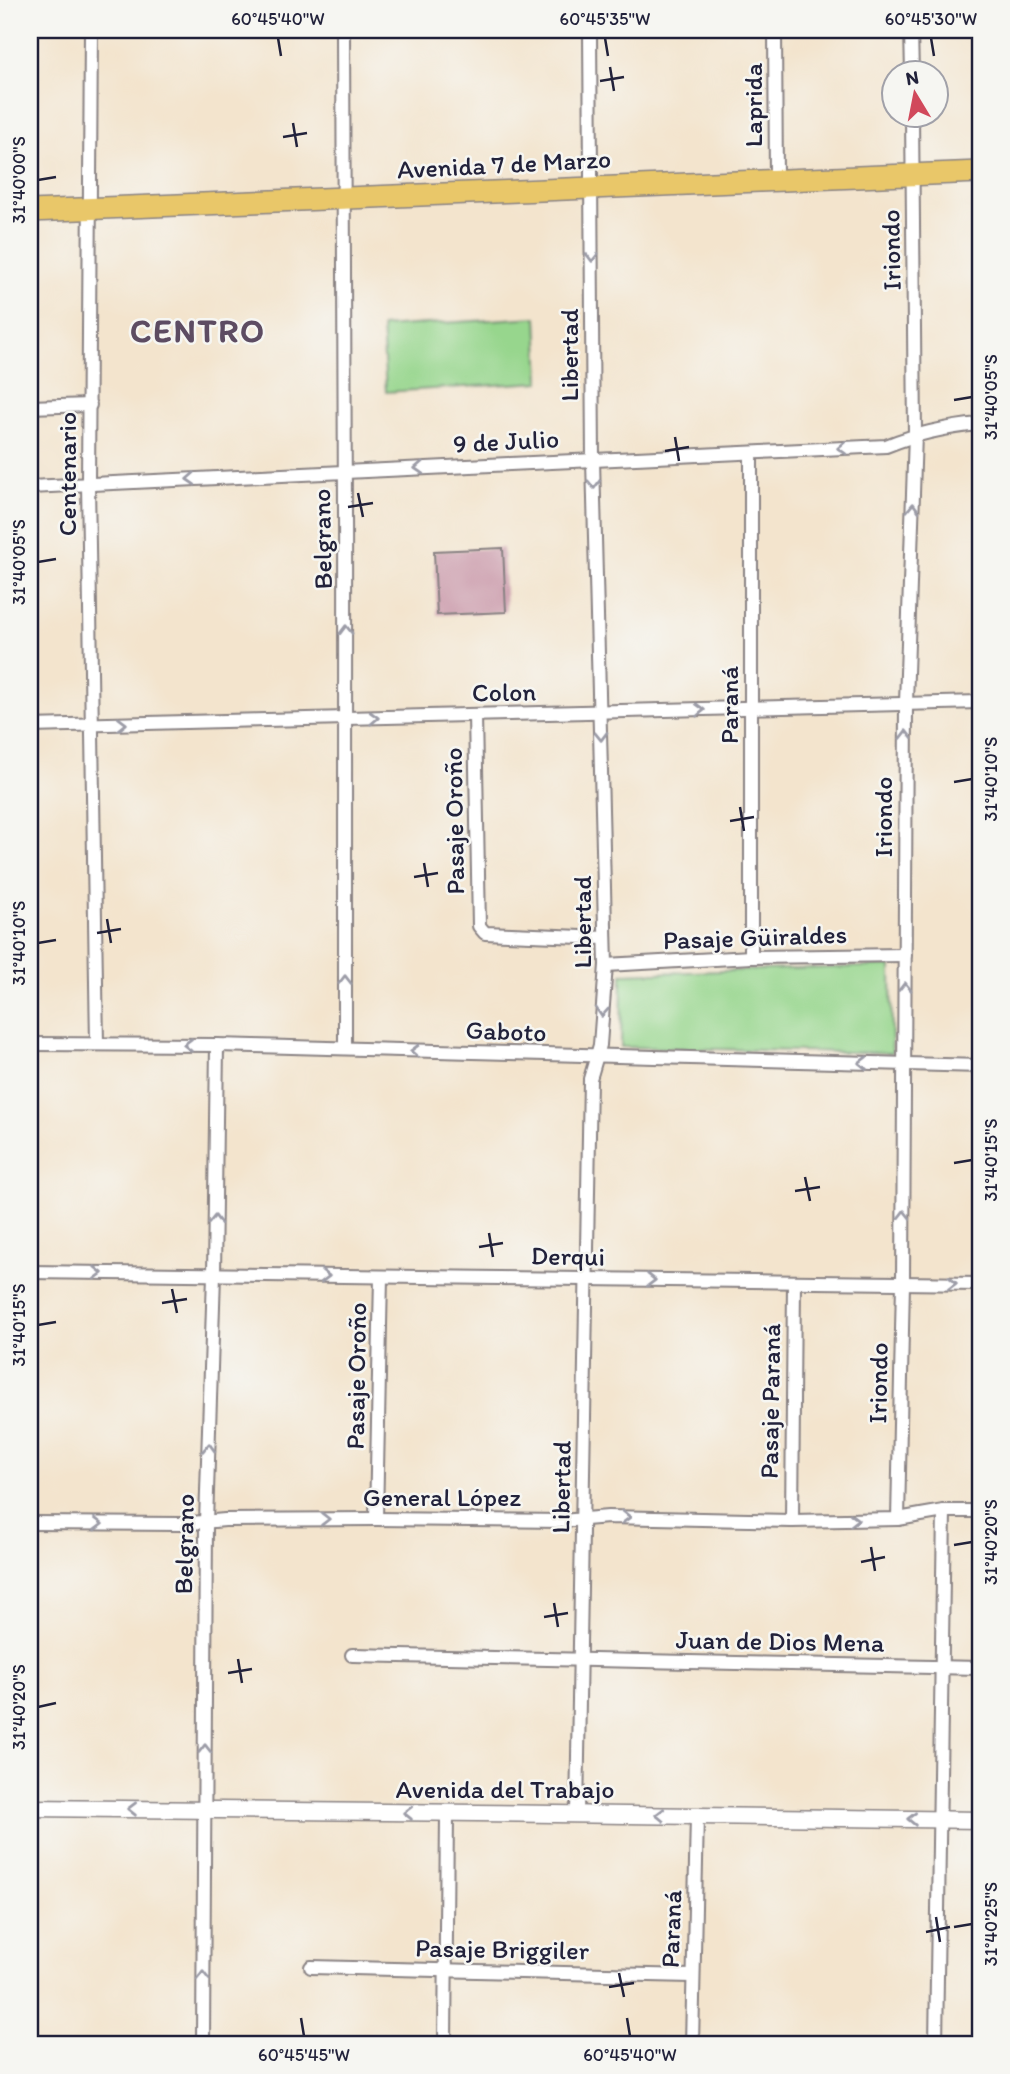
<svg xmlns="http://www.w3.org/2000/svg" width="1010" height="2074" font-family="Itim,sans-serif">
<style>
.green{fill:#97d68d;stroke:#5c7c64;stroke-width:2}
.building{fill:#ca9aaa}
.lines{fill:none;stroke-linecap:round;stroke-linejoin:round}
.minor-casing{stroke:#8a8384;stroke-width:16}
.tertiary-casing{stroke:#8a8384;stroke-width:19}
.primary-casing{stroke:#8a8384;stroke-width:24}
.minor{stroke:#fff;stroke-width:12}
.tertiary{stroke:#fff;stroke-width:16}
.primary{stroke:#e9c769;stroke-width:21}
.oneway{stroke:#9c9ca7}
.ticks{fill:none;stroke:#22223b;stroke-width:2.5}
.labels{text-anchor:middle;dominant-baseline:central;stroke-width:5;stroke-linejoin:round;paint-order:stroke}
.street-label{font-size:26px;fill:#22223b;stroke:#f6f6f2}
.district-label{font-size:33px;font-weight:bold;letter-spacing:2px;fill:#5d4c62;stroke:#f6f6f2}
.neatline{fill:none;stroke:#22223b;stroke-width:2.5}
.ticks-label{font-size:18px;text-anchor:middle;fill:#22223b}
</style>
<rect width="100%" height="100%" fill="#f6f6f2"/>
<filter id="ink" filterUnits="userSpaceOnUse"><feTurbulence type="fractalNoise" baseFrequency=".0143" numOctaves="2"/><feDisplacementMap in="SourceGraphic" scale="14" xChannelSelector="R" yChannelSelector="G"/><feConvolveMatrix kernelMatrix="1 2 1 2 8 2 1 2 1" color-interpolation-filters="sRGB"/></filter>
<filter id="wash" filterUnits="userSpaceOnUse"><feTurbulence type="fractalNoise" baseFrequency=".00686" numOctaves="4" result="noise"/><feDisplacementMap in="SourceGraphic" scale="28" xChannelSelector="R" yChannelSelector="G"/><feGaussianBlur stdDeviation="1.57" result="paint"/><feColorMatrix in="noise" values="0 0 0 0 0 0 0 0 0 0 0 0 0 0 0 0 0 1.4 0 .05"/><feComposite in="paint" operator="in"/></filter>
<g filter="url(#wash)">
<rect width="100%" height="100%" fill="#f3e4cd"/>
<!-- green -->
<g class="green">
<path d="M537 317 540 382 386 392 382 327Z"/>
<path d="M891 966 892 1053 621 1047 622 974Z"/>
</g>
<g id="blocks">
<!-- building -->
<path class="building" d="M503 548 506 612 437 615 434 551Z"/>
</g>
</g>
<g filter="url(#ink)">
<use href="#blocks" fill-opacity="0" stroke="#8a8384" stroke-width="2"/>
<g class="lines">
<defs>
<g id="minor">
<path d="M91 30 88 484 97 1044"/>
<path d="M343 30C344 369 347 709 345 1048"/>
<path d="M775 30 776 181"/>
<path d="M911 30 912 74"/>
<path d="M30 407 90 405"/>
<path d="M30 487 886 446C918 433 946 427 980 424"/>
<path d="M475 715 479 926 485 933 605 938"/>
<path d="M30 726 980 702"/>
<path d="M751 957V453"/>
<path d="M606 965 751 957 905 955"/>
<path d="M30 1044 217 1045 980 1066"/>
<path d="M30 1272 980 1284"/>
<path d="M376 1519 381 1277"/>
<path d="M898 1519 903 1283 906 703 915 434 912 116"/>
<path d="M792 1521 794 1282"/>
<path d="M30 1523 180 1524 225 1520 376 1519 562 1521 608 1517 792 1521 898 1519 944 1511H980"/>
<path d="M352 1655 980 1668"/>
<path d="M577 1813 590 1079 600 1045 606 965 593 460 590 30"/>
<path d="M311 1967 692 1976"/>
<path d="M203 2044 206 1522 214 1275 217 1045"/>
<path d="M445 2044 447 1814"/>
<path d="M692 2044 697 1816"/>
<path d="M936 2044 944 1511"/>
</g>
<path id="tertiary" d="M30 1808C347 1812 663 1814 980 1820"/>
<path id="primary" d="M30 211 980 172"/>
</defs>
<!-- minor casing -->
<use href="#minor" class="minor-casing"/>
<!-- tertiary casing -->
<use href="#tertiary" class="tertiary-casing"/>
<!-- primary casing -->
<use href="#primary" class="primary-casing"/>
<!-- minor -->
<use href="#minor" class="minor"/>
<!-- tertiary -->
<use href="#tertiary" class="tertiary"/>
<!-- primary -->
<use href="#primary" class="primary"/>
</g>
<!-- one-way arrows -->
<defs><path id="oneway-chevron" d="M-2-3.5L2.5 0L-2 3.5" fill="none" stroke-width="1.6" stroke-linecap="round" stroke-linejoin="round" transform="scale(1.75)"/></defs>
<g class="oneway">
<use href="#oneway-chevron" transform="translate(592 257) rotate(90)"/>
<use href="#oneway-chevron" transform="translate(842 448) rotate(177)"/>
<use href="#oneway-chevron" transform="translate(419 468) rotate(177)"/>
<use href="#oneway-chevron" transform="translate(191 479) rotate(177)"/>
<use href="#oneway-chevron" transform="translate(594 484) rotate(88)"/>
<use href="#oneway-chevron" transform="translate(913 508) rotate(-88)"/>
<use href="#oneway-chevron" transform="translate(346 630) rotate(-91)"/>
<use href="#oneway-chevron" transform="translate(700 710) rotate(-2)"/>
<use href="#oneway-chevron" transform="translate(374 718) rotate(-2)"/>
<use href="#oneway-chevron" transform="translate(122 724) rotate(-1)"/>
<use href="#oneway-chevron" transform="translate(906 735) rotate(-90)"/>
<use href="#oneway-chevron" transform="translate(601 736) rotate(89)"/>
<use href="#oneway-chevron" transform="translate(345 980) rotate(-90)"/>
<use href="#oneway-chevron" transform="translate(905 987) rotate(-90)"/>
<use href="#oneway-chevron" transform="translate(602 1012) rotate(94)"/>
<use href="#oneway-chevron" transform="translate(188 1045) rotate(-179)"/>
<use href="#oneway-chevron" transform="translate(415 1051) rotate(-178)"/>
<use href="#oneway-chevron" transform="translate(863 1063) rotate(-179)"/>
<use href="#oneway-chevron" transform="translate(904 1215) rotate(-90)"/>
<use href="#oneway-chevron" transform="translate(215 1220) rotate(-89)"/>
<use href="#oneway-chevron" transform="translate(98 1273) rotate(1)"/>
<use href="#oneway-chevron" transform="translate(325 1276) rotate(1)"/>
<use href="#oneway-chevron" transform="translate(651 1280) rotate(1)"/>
<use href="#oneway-chevron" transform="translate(952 1283) rotate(1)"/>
<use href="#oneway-chevron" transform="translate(209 1448) rotate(-88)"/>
<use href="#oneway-chevron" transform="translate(626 1517) rotate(1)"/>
<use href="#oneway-chevron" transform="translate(325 1519)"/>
<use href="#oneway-chevron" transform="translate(854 1520) rotate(-1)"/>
<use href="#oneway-chevron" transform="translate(98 1524)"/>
<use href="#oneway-chevron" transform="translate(205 1749) rotate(-90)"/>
<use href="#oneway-chevron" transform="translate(132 1809) rotate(-179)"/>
<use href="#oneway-chevron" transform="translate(408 1813) rotate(-179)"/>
<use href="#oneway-chevron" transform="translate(660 1815) rotate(-178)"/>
<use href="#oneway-chevron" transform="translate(912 1819) rotate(-179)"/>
<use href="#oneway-chevron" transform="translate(203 1976) rotate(-90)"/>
</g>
</g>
<!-- ticks -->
<path class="ticks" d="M278 38 281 56M605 38 608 56M931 38 934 56M610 67 614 91M600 81 624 77M293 123 297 147M283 137 307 133M38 180 56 177M954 400 972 397M675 437 679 461M665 451 689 447M358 493 363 517M348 507 373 503M38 562 56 559M954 782 972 779M740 807 744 831M730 821 754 817M424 863 428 887M414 877 438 873M107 919 111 943M97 933 121 929M38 943 56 940M954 1163 972 1160M805 1177 810 1201M795 1191 820 1187M489 1233 493 1257M479 1247 503 1243M172 1289 177 1313M162 1303 187 1299M38 1325 56 1322M954 1545 972 1542M871 1547 875 1571M861 1562 885 1557M554 1603 558 1627M544 1617 568 1613M238 1659 242 1683M228 1673 252 1669M38 1707 56 1703M936 1917 940 1942M954 1927 972 1924M926 1932 950 1927M619 1973 624 1997M609 1987 634 1983M301 2018 304 2036M627 2018 630 2036"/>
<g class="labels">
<!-- street labels -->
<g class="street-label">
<text transform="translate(753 105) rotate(-90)">Laprida</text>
<text transform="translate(504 164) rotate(-3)">Avenida 7 de Marzo</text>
<text transform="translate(891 250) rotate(-91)">Iriondo</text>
<text transform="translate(569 355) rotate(-90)">Libertad</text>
<text transform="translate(506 441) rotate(-3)">9 de Julio</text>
<text transform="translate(67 474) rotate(-90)">Centenario</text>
<text transform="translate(322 539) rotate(-91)">Belgrano</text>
<text transform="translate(504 692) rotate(-1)">Colon</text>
<text transform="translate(729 705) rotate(-90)">Paraná</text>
<text transform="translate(883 817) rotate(-90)">Iriondo</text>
<text transform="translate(454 821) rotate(-91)">Pasaje Oroño</text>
<text transform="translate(582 922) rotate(-90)">Libertad</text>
<text transform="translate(755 937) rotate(-2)">Pasaje Güiraldes</text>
<text transform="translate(506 1031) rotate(2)">Gaboto</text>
<text transform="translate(568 1256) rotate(1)">Derqui</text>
<text transform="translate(356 1376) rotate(-89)">Pasaje Oroño</text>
<text transform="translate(878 1383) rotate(-89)">Iriondo</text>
<text transform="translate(770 1401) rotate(-89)">Pasaje Paraná</text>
<text transform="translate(561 1487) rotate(-89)">Libertad</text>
<text x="442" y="1497">General López</text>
<text transform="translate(184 1544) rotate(-89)">Belgrano</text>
<text transform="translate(780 1641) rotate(1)">Juan de Dios Mena</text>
<text x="505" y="1789">Avenida del Trabajo</text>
<text transform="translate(671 1929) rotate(-88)">Paraná</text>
<text transform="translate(502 1949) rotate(1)">Pasaje Briggiler</text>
</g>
<!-- district labels -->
<g class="district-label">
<text x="198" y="330">CENTRO</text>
</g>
</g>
<!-- margin -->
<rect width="1010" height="2074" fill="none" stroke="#f6f6f2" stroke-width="77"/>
<!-- north arrow -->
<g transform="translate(915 94) rotate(350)"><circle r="33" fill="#f6f6f2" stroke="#a1a1a9" stroke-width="2"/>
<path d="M0-5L12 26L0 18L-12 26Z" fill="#d1495b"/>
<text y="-10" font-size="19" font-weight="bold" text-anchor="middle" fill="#22223b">N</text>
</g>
<rect x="38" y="38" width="934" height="1998" class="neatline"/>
<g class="ticks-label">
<text x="278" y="25">60°45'40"W</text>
<text x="605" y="25">60°45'35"W</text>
<text x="931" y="25">60°45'30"W</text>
<text transform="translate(19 180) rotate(-90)" y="6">31°40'00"S</text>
<text transform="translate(991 397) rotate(-90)" y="6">31°40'05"S</text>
<text transform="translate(19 562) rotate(-90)" y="6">31°40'05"S</text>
<text transform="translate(991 779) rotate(-90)" y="6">31°40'10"S</text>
<text transform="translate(19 943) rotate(-90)" y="6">31°40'10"S</text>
<text transform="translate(991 1160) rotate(-90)" y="6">31°40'15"S</text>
<text transform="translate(19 1325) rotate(-90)" y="6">31°40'15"S</text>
<text transform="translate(991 1542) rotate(-90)" y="6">31°40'20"S</text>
<text transform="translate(19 1707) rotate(-90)" y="6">31°40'20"S</text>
<text transform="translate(991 1924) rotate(-90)" y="6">31°40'25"S</text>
<text x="304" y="2061">60°45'45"W</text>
<text x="630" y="2061">60°45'40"W</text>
</g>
</svg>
